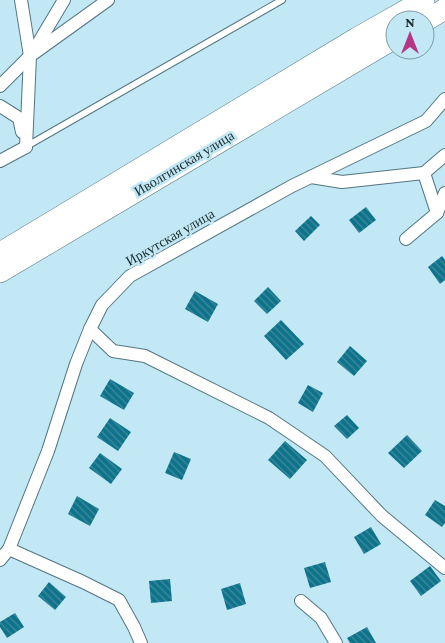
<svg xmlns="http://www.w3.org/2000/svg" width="445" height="643" font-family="'Crimson Pro',serif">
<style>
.building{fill:url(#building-back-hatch)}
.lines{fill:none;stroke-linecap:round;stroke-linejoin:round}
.lane-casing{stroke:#537681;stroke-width:8}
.street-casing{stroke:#537681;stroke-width:14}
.primary-casing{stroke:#537681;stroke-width:22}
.lane{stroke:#fff;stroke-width:6}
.street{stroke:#fff;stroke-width:12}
.primary{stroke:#fff;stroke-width:21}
.labels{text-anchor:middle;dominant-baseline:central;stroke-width:5;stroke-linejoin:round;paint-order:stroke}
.street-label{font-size:14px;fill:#1c2b2f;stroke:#c1e8f4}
</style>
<defs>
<pattern id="building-back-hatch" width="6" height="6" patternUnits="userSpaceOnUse" patternTransform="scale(1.25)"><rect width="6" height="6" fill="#0d738b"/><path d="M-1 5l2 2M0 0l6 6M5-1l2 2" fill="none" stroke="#418a9b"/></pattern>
</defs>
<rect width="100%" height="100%" fill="#c1e8f4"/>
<!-- building -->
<g class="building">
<path d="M366 207 376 220 359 233 349 220Z"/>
<path d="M311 216 320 225 304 241 295 231Z"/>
<path d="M442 256 445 260V280L440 284 428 267Z"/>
<path d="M268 287 281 301 267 314 254 301Z"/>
<path d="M195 291 218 304 208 322 185 309Z"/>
<path d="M281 320 304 344 286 360 264 336Z"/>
<path d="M350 346 367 361 354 376 337 362Z"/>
<path d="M110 379 134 393 124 410 100 396Z"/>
<path d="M308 385 323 393 313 412 298 403Z"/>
<path d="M347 415 359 428 347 439 334 426Z"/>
<path d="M110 418 131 432 118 451 97 437Z"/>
<path d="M407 435 422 451 404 468 388 453Z"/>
<path d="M285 441 307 460 290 479 268 460Z"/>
<path d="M174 452 191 459 182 480 165 473Z"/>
<path d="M100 453 122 469 111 484 89 468Z"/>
<path d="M77 496 99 509 90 526 68 514Z"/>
<path d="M435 500 445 506V523L442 527 425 515Z"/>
<path d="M371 527 381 544 364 554 354 537Z"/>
<path d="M325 562 331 582 310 588 304 568Z"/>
<path d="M430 566 441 581 421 596 410 581Z"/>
<path d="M170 579 172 601 151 603 149 581Z"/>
<path d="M49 582 66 597 55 610 38 596Z"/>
<path d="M240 583 246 604 227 610 221 589Z"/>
<path d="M15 613 24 627 7 638 0 627V622Z"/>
<path d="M367 627 376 643H350L347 638Z"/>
</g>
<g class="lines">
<defs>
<path id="lane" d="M27 146 282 0"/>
<g id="street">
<path d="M21 0 30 56 26 147"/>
<path d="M33 52 64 0"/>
<path d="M0 86 30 56 108 0"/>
<path d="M0 106 19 118 22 132"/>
<path d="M0 161 26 147"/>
<path d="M424 173 437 213"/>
<path d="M311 177 342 182 424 173 445 155"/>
<path d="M406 239 437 213 445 193"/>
<path d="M90 329 113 351 145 356 269 418 325 456 382 516 445 568"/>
<path d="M9 549 83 582 119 600 134 627 141 643"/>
<path d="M0 560 9 549 48 451 76 364 90 329 102 305 130 276 292 186 426 121 445 99"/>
<path d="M301 601 321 618 336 643"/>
</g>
<g id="primary">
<path d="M425 21 445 9"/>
<path d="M0 253 357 38 424 0"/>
<path d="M0 272 395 38"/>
</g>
</defs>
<!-- lane casing -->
<use href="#lane" class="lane-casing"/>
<!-- street casing -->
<use href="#street" class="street-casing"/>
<!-- primary casing -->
<use href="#primary" class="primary-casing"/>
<!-- lane -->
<use href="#lane" class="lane"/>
<!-- street -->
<use href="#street" class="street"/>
<!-- primary -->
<use href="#primary" class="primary"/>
</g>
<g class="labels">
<!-- street labels -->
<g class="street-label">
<text transform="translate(184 163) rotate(-31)">Иволгинская улица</text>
<text transform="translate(170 237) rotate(-30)">Иркутская улица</text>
</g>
</g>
<!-- north arrow -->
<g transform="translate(410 35)"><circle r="24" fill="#c1e8f4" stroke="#7f9ca5"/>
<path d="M0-4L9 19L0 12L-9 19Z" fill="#b43684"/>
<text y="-8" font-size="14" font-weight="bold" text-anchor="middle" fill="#1c2b2f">N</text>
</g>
</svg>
